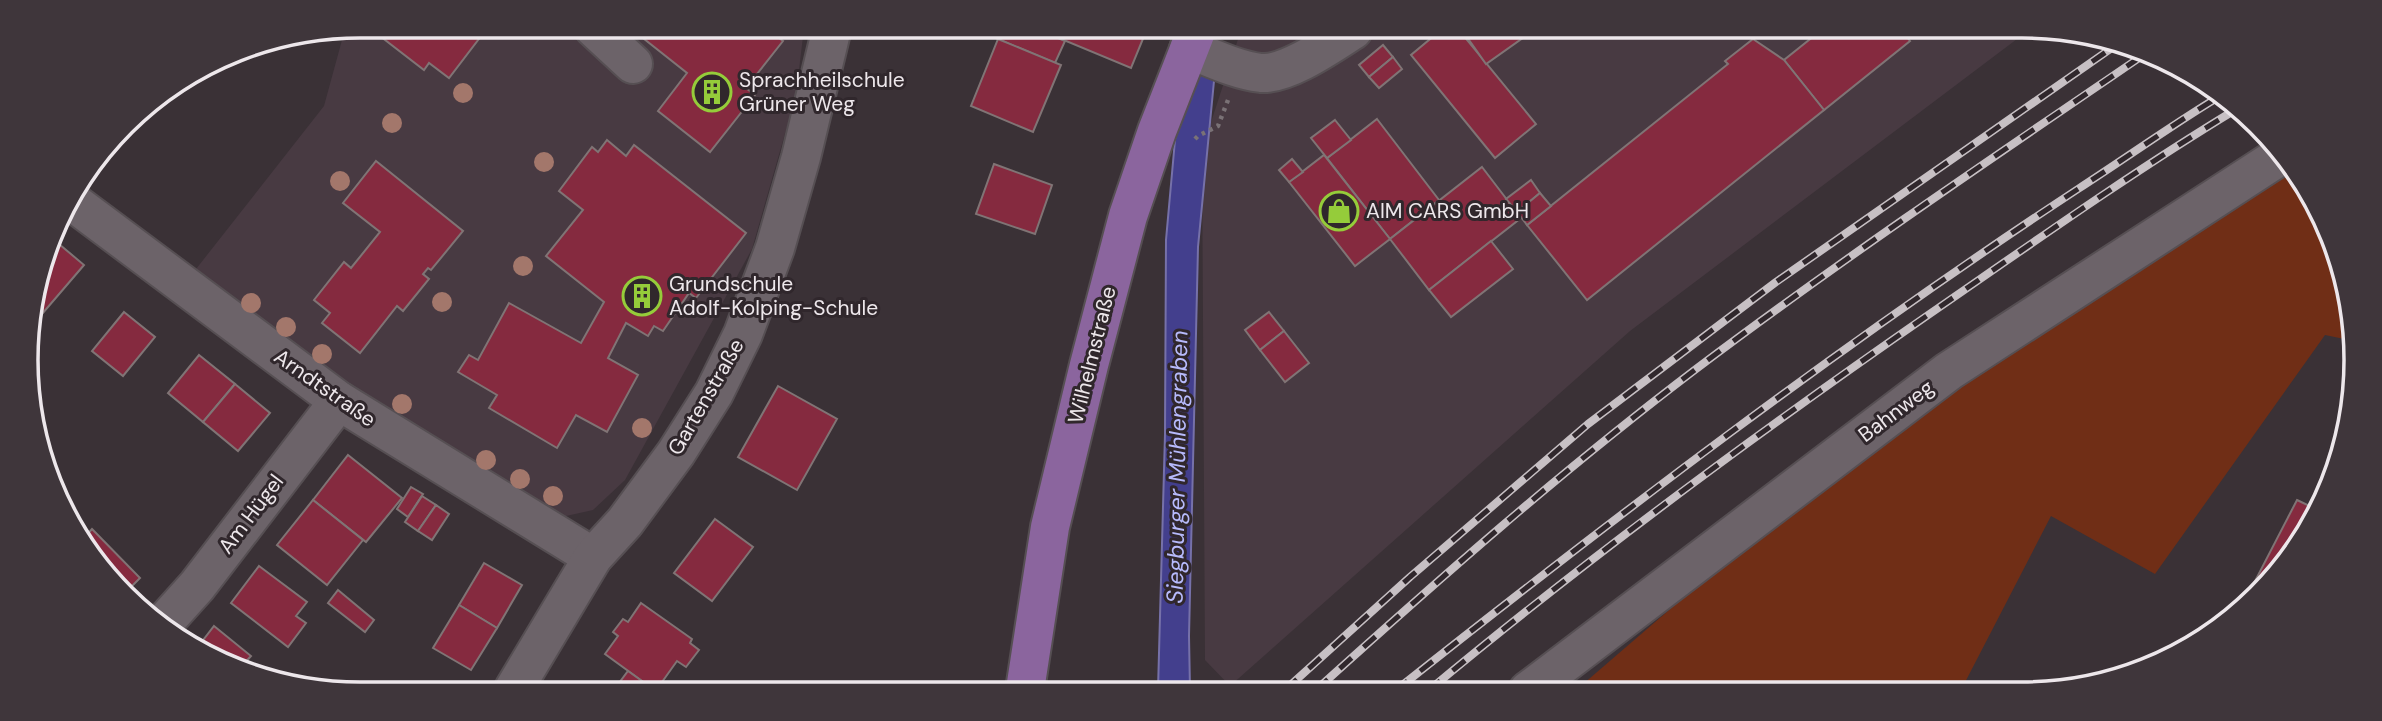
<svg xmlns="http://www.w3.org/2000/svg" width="2382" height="721" font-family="'DM Sans',sans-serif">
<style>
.built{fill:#483a42}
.green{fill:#702e16}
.water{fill:#433f8d;stroke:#7671a9;stroke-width:2}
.building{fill:#852a3f;stroke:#807475;stroke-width:2}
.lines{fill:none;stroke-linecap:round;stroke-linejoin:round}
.minor-casing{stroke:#564f53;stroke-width:42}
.major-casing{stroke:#564f53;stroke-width:42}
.path{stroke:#7a7276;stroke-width:4.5;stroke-dasharray:3.5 5;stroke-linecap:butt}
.minor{stroke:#6c6369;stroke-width:38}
.major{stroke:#8b659e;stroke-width:38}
.rail-casing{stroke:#c7c0c4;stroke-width:8}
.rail{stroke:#30272c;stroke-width:5;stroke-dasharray:16;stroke-linecap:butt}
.tree{fill:#a3776b}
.labels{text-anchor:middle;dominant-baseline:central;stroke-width:6;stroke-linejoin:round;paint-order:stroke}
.poi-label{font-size:21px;fill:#ede7eb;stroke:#30272c;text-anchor:start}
.street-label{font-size:21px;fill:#ede7eb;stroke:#30272c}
.water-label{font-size:23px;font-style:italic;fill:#b7bafc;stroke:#30272c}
.rim{fill:none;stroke:#ede7eb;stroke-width:3.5}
</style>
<rect width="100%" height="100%" fill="#3a3136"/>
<!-- built -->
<g class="built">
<path d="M361 26 804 28 796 95 752 249 625 480 593 510 557 518 346 393 189 278 324 106 345 29Z"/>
<path d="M1241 30 2025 33 1630 331 1230 686 1205 660 1202 150Z"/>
</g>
<!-- green -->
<path class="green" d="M2289 165 2300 175 2349 296V340L2325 335 2155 574 2051 516 1960 692 1575 691 1719 567 1949 390Z"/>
<!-- water -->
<path class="water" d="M1185 29H1219L1198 247 1189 636 1190 690H1158L1165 434 1166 240Z"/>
<!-- building -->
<g class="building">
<path d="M367 26 488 27 449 78 429 63 424 70Z"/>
<path d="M629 27 766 28 783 41 746 88 755 95 710 152 658 111 687 73Z"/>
<path d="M982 29H1037L1065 41 1055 63 981 32Z"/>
<path d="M1043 29H1147L1131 68 1042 31Z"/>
<path d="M1441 30H1459L1536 124 1495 158 1411 55Z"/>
<path d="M1462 30 1529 31 1530 33 1486 64Z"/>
<path d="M1819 32H1903L1910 41 1824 110 1784 60Z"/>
<path d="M998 39 1061 65 1033 132 971 106Z"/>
<path d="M1753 39 1784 60 1824 110 1587 300 1527 225 1728 64 1725 61Z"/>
<path d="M1383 45 1393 57 1369 77 1359 65Z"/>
<path d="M1393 57 1402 69 1379 88 1369 77Z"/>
<path d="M1377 119 1439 200 1390 239 1327 158Z"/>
<path d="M1335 120 1351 140 1327 158 1311 138Z"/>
<path d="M607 140 626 156 634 145 746 233 696 298 689 293 663 331 654 326 648 336 626 323 608 358 638 375 607 432 576 415 557 448 489 408 497 395 458 372 469 355 478 360 509 303 581 343 604 302 546 256 583 210 559 191 592 147 598 152Z"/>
<path d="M1324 155 1390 239 1355 266 1289 182Z"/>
<path d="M1292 159 1303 172 1289 182 1279 170Z"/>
<path d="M376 161 463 231 431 270 428 268 423 274 429 279 403 311 397 306 360 353 322 323 330 313 314 300 344 262 351 268 380 232 343 203Z"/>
<path d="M994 164 1052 185 1035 234 976 214Z"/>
<path d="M1482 167 1521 218 1429 290 1390 239Z"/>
<path d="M1531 180 1540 193 1517 212 1506 199Z"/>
<path d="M1540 193 1551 206 1527 225 1517 212Z"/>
<path d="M53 239 84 265 30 328 29 317Z"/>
<path d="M1491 241 1513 269 1451 317 1429 290Z"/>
<path d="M124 312 155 337 123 376 92 351Z"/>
<path d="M1269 312 1284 331 1260 350 1245 330Z"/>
<path d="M1284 331 1309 363 1285 382 1260 350Z"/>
<path d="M199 355 235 384 203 422 168 393Z"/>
<path d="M235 384 270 413 238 451 203 422Z"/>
<path d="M778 386 837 419 797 490 738 457Z"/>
<path d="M348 455 402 498 366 542 313 500Z"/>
<path d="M411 487 423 494 408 517 397 509Z"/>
<path d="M422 496 436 505 418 531 405 522Z"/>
<path d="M313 500 363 540 327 585 277 545Z"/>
<path d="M2297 500 2318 510 2311 527 2238 614Z"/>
<path d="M436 505 449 514 432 540 418 531Z"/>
<path d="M715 519 753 547 712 601 674 573Z"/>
<path d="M92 529 140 578 126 592 95 564 83 539Z"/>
<path d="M484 563 522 585 497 628 459 605Z"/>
<path d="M259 566 307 602 296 616 306 623 288 647 231 603Z"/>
<path d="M338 590 374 620 365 632 328 603Z"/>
<path d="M641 603 692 639 690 643 699 650 686 667 677 661 657 689H653L605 654 618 636 613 632 623 619 628 622Z"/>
<path d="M459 605 497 628 471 670 433 648Z"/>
<path d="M214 626 251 656 242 666 197 648Z"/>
<path d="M628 671 653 689H627L619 683Z"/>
</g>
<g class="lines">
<defs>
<g id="minor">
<path d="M593 27 633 64"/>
<path d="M1189 49C1212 58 1236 70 1261 73 1287 75 1331 44 1353 30"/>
<path d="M70 200 339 401 593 557"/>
<path d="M161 626 197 586 339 401"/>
<path d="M514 689 593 557 625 522 676 453 714 393 743 334 775 248 801 157 832 28"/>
<path d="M1528 691 1949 371 2280 156"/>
</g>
<path id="major" d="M1025 690 1050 527 1089 365 1128 216 1157 131 1197 29"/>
</defs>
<!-- minor casing -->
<use href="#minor" class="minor-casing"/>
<!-- major casing -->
<use href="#major" class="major-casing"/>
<!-- path -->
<path class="path" d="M1195 139 1198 136 1218 126 1228 100"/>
<!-- minor -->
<use href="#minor" class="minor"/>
<!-- major -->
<use href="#major" class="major"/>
<defs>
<g id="rail">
<path d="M1285 690 1410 577 1588 424 1776 282 2116 45"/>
<path d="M1316 690C1439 579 1564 469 1696 369 1841 260 1992 158 2142 56"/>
<path d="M1395 691C1617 515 1842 344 2078 189 2126 158 2172 125 2220 96"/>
<path d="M1428 691C1589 557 1759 432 1931 313 2031 244 2131 173 2235 110"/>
</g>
</defs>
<!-- rail casing -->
<use href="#rail" class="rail-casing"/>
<!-- rail -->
<use href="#rail" class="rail"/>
</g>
<!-- trees -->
<g class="tree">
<circle cx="463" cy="93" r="10"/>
<circle cx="392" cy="123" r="10"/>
<circle cx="544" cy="162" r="10"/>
<circle cx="340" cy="181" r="10"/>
<circle cx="523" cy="266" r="10"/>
<circle cx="442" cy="302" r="10"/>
<circle cx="251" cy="303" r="10"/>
<circle cx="286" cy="327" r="10"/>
<circle cx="322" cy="354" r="10"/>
<circle cx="402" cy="404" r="10"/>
<circle cx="642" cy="428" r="10"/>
<circle cx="486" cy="460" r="10"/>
<circle cx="520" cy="479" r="10"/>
<circle cx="553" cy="496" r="10"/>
</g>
<!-- icons -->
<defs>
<symbol id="building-ring" viewBox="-11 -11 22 22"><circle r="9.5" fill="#30272c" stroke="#95cc3a" stroke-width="1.5"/><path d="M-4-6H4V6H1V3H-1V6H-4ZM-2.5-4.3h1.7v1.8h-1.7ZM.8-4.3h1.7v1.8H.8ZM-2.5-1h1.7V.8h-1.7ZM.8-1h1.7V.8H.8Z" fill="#95cc3a"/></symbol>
<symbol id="shop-ring" viewBox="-11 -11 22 22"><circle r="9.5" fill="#30272c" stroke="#95cc3a" stroke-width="1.5"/><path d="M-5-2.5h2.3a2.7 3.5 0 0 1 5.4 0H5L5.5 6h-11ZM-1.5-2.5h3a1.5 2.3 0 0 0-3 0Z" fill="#95cc3a"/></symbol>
</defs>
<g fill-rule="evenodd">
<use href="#building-ring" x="690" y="70" width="44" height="44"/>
<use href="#shop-ring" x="1317" y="189" width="44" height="44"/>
<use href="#building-ring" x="620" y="274" width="44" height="44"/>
</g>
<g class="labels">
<!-- poi labels -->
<g class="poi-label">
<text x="739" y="80">Sprachheilschule<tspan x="739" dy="24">Grüner Weg</tspan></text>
<text x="1366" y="211">AIM CARS GmbH</text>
<text x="669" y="284">Grundschule<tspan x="669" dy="24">Adolf-Kolping-Schule</tspan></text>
</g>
<!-- street labels -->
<g class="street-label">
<text transform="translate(1092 355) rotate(-76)">Wilhelmstraße</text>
<text transform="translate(325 388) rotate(35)">Arndtstraße</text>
<text transform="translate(706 397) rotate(-60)">Gartenstraße</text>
<text transform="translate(1896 411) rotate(-37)">Bahnweg</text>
<text transform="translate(251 514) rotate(-53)">Am Hügel</text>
</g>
<!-- water labels -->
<g class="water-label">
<text transform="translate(1177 467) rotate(-89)">Siegburger Mühlengraben</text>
</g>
</g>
<!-- crop -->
<path d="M0 0H2382V721H0ZM360 38H2022A322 322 0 0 1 2344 360V360A322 322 0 0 1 2022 682H360A322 322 0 0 1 38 360V360A322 322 0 0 1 360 38Z" fill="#3f363b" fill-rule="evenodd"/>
<path class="rim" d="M360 38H2022A322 322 0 0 1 2344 360V360A322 322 0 0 1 2022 682H360A322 322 0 0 1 38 360V360A322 322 0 0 1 360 38Z"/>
</svg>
